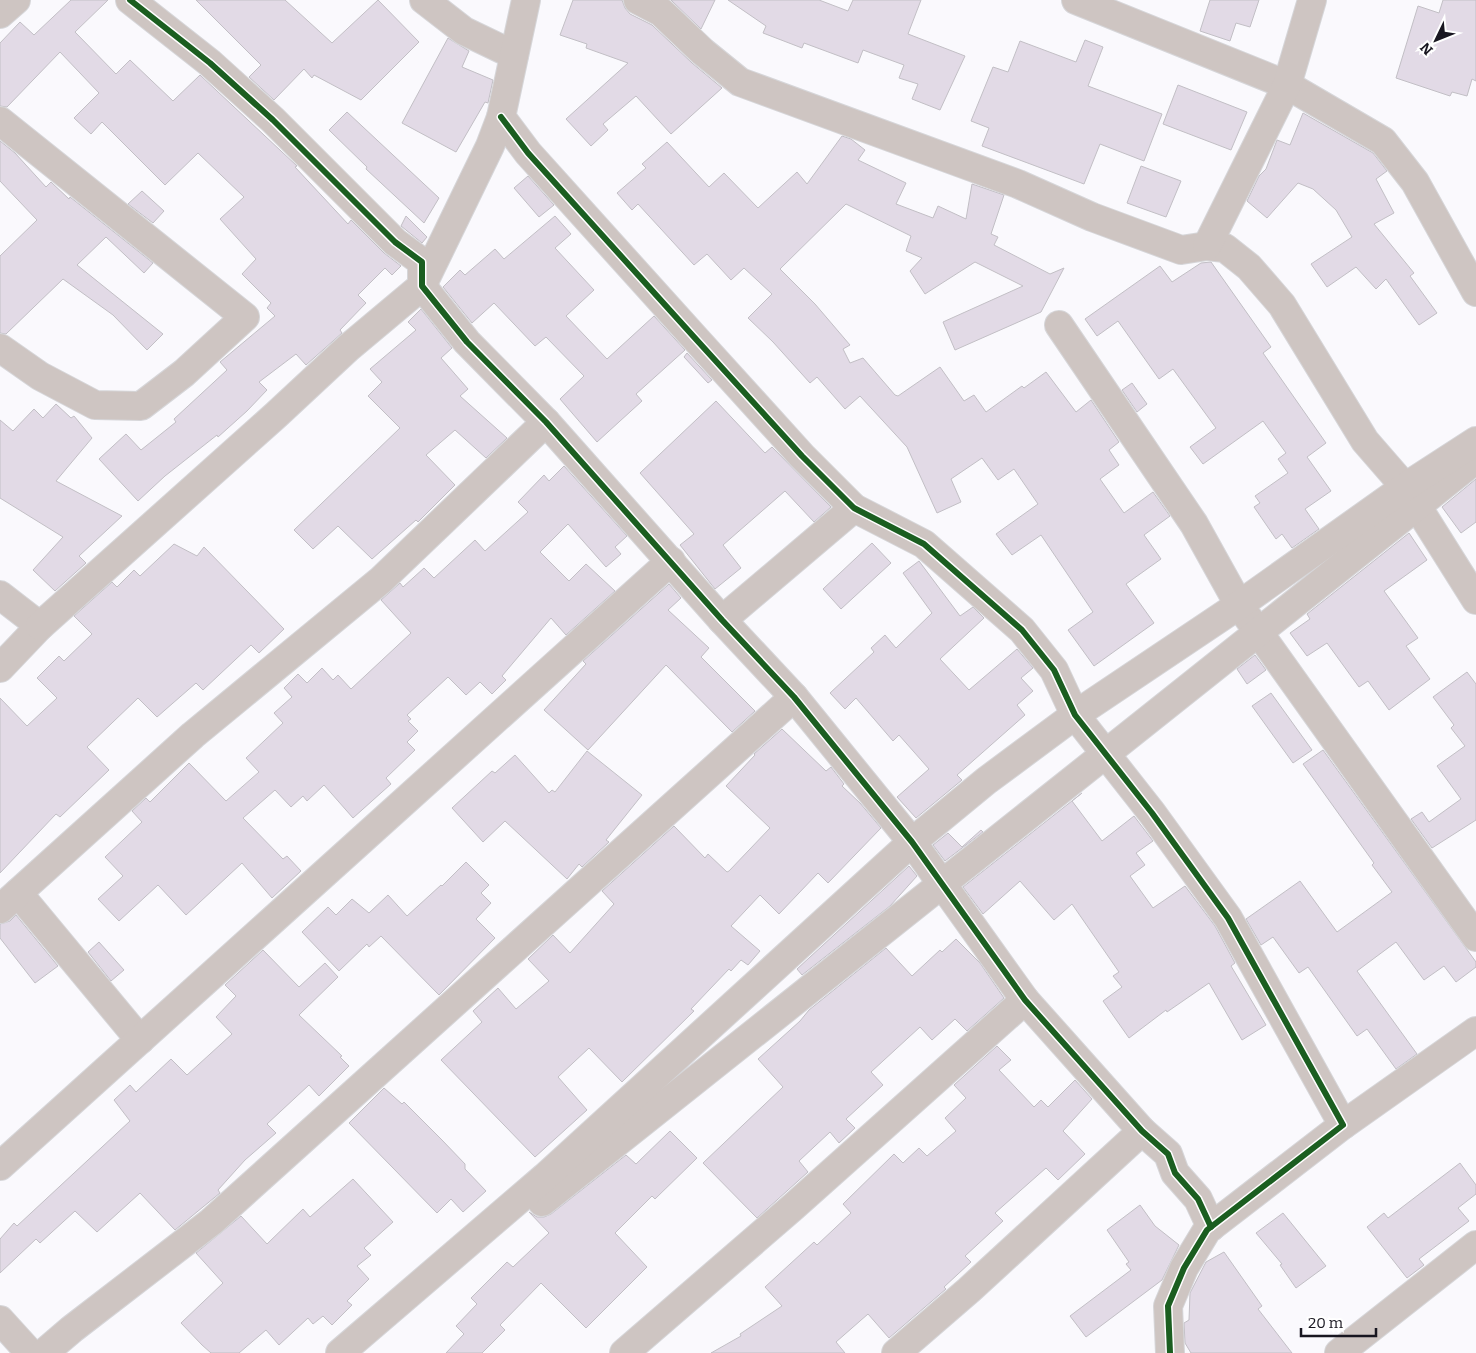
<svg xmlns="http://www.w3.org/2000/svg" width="1476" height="1353" font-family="Bitter,serif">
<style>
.building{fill:#e2dae6;stroke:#c2bfc5}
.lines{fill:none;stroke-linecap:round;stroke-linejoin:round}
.minor-casing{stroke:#d6d6d9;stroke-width:30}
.minor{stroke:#cec5c2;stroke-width:28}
.cycleway-casing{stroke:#fff;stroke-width:9}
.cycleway{stroke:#1b5e20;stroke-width:6}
</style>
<rect width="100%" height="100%" fill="#faf9fd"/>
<!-- building -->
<g class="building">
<path d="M71 0H108L75 32 116 74 130 60 173 101 200 75 297 166 295 167 348 224 351 220 384 253 401 266 392 275 385 268 358 295 366 303 340 330 342 333 306 365 296 354 259 382 267 390 247 411 218 437 217 435 165 476 138 501 99 459 126 434 141 450 176 422 174 419 227 370 220 362 275 316 267 308 271 303 242 274 256 259 220 219 244 197 198 153 165 185 102 122 91 134 74 118 99 93 60 52 7 107 0 106V43L20 22 34 35Z"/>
<path d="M196 0H285L332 43 378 0 419 42 361 100 314 75 312 78 304 69 274 100 249 77 261 65Z"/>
<path d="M573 0H622L625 8 630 14 652 25 692 63 722 88 671 134 636 96 603 124 608 130 591 146 566 119 628 63 586 48 587 44 560 35Z"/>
<path d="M671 0H715L701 29Z"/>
<path d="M728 0H819L848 11 853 0H921L908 34 965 56 940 110 912 99 918 84 899 78 904 65 863 50 858 63 804 43 802 48 763 33 766 26Z"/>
<path d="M1210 0H1259L1250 27 1236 23 1230 41 1200 31Z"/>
<path d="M1443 0H1476V81L1472 79 1467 96 1452 92 1450 96 1396 78 1418 6 1439 13Z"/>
<path d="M448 38 469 51 462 67 493 80 488 103 485 102 456 152 402 123Z"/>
<path d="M1085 40 1103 47 1088 86 1162 114 1144 161 1100 144 1084 184 982 146 989 128 971 121 993 67 1008 72 1020 41 1076 62Z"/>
<path d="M1178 85 1247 112 1231 150 1163 124Z"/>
<path d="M347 112 439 198 424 223 366 169 367 167 329 130Z"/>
<path d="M1303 113 1373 153 1387 171 1376 179 1394 213 1374 224 1414 273 1410 276 1437 313 1419 325 1386 279 1376 289 1356 267 1327 287 1311 264 1352 237 1336 210 1313 189 1298 183 1267 218 1247 201 1259 176 1266 169 1277 140 1290 145Z"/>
<path d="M842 136 851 139 865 150 858 160 906 183 896 204 933 218 938 206 966 219 972 184 1004 195 991 234 998 237 994 245 1050 274 1064 268 1041 312 955 350 943 322 1023 286 975 262 925 294 910 271 922 258 906 251 911 236 846 204 780 269 815 304 850 345 843 349 850 363 863 358 895 395 898 396 940 367 964 401 974 395 986 412 1022 386 1024 388 1046 372 1076 412 1091 400 1119 442 1109 450 1119 465 1100 479 1124 513 1153 492 1170 516 1144 535 1161 559 1126 584 1154 623 1094 666 1068 630 1093 612 1041 535 1012 555 996 534 1038 504 1014 469 998 480 982 458 951 479 961 502 937 513 907 447 860 396 845 409 817 377 810 383 773 342 748 318 772 294 744 268 731 280 707 254 694 265 638 204 632 210 617 193 646 168 642 164 667 142 709 187 724 173 758 208 797 172 807 184Z"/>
<path d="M0 141 15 153 46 187 51 182 69 199 70 197 153 263 144 273 106 237 77 265 163 334 147 350 113 315 63 279 6 334 0 333V256L37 220 0 181Z"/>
<path d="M1141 166 1181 181 1166 217 1127 203Z"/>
<path d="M528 176 554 205 539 217 514 188Z"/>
<path d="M142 191 164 211 153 223 128 204Z"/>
<path d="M406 216 427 237 422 243 401 226Z"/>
<path d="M555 216 571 234 555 248 594 290 566 316 607 359 654 316 685 350 636 394 642 401 597 442 560 399 584 376 546 337 535 346 494 303 472 323 443 287 460 270 465 275 495 249 504 259Z"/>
<path d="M1211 262 1271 347 1263 353 1326 443 1307 457 1331 491 1305 509 1319 529 1292 548 1282 534 1276 539 1254 507 1260 503 1255 496 1288 473 1278 459 1286 453 1263 421 1203 464 1190 447 1216 428 1173 369 1159 379 1118 321 1097 336 1085 319 1160 266 1172 282 1201 263Z"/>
<path d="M421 309 452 348 441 358 468 389 460 396 507 438 486 458 455 430 426 455 455 485 418 522 416 520 372 559 338 526 313 549 294 530 400 428 368 396 382 382 370 369 416 330 408 322Z"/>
<path d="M687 353 712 380 708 383 684 357Z"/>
<path d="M1132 383 1147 404 1137 412 1122 390Z"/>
<path d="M716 401 765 453 772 447 831 507 814 522 785 491 723 545 741 568 715 589 680 545 694 534 640 473Z"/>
<path d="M56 404 71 418 74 416 92 438 56 481 122 516 79 556 86 563 55 591 33 570 63 537 0 498V420L13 431 34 409 43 418Z"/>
<path d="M564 466 627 536 615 547 621 554 606 567 568 524 540 552 569 581 586 564 615 591 566 635 551 618 502 676 506 680 492 694 480 682 466 695 448 677 407 715 411 719 408 721 418 731 407 742 415 750 386 778 391 784 353 818 324 785 307 801 303 796 291 807 275 790 243 818 283 859 287 856 301 871 272 898 242 863 186 915 158 885 119 921 98 899 123 876 105 857 142 822 132 811 146 798 150 802 189 763 226 801 259 772 246 758 283 723 274 713 292 697 284 688 298 674 307 683 322 668 333 680 338 675 351 689 411 633 381 600 400 583 403 587 424 568 434 578 475 540 485 551 528 512 518 502 544 475 549 481Z"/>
<path d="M1476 479V522L1461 533 1442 507Z"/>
<path d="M1409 533 1427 560 1384 591 1418 638 1406 646 1430 679 1389 710 1368 681 1359 687 1327 643 1307 656 1290 633 1310 619 1307 614Z"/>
<path d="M872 543 891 563 841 609 823 589Z"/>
<path d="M174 544 197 556 204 547 284 629 259 653 251 645 203 690 196 683 157 717 138 698 87 747 109 770 60 817 56 814 0 873V698L27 726 57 698 37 678 59 656 64 661 92 634 74 616 112 582 117 587 134 570 140 576Z"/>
<path d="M919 561 960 616 973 607 984 618 940 659 969 690 1017 649 1033 668 1021 678 1033 691 1017 705 1025 715 957 775 962 780 916 818 897 797 929 769 899 735 893 741 856 698 845 709 830 693 874 652 871 648 885 635 896 648 932 613 903 573Z"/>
<path d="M669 584 681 598 668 610 709 648 701 657 755 711 732 732 666 665 588 750 544 710 586 664 583 661Z"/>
<path d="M1255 655 1266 670 1247 684 1237 669Z"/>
<path d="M1467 672 1476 684V820L1432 848 1411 819 1422 812 1429 822 1461 799 1437 766 1465 746 1451 728 1454 725 1433 697Z"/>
<path d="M1271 693 1312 750 1293 763 1252 706Z"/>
<path d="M782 729 826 771 831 767 844 784 842 786 860 803 881 828 828 883 818 873 779 914 760 895 731 926 760 951 748 965 741 960 731 971 729 969 691 1009 694 1011 622 1082 589 1048 558 1077 587 1110 535 1157 441 1060 482 1022 473 1011 498 988 516 1009 549 981 528 959 553 935 570 953 614 904 602 891 674 826 705 858 708 854 727 872 729 871 770 828 726 786 755 755 754 754Z"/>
<path d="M1323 750 1476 962V967L1456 982 1444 966 1424 980 1396 942 1357 971 1417 1054 1396 1069 1367 1029 1357 1036 1308 967 1299 973 1273 937 1261 945 1246 919 1300 881 1337 932 1392 892 1372 865 1374 863 1303 764Z"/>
<path d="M587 751 642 795 606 840 609 842 582 867 579 864 567 879 505 821 483 842 452 808 492 771 495 773 515 755 549 793 552 790 555 792Z"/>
<path d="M1082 793 1072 801 1102 841 1134 816 1153 841 1136 853 1145 865 1130 876 1153 908 1185 886 1215 926 1235 963 1231 966 1266 1025 1242 1040 1209 983 1167 1012 1166 1010 1129 1038 1103 1001 1122 987 1113 976 1119 972 1072 904 1054 920 1020 881 983 914 963 887Z"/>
<path d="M981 830 983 832 945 861 933 845 948 833 962 847Z"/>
<path d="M466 862 489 885 481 893 491 903 476 919 495 938 439 995 381 936 369 947 367 944 339 971 302 932 328 907 336 915 352 899 369 913 388 895 407 916 441 885 442 886Z"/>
<path d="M909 866 917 876 890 906 802 975 797 969Z"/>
<path d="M16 915 58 966 35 983 0 938V924L10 921Z"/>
<path d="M956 939 980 963 1004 998 967 1031 955 1019 932 1040 920 1027 871 1072 883 1085 846 1119 855 1128 839 1143 830 1132 799 1161 808 1172 757 1218 703 1163 783 1087 758 1059 800 1021 809 1010 886 948 912 976 940 950 942 952Z"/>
<path d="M99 942 124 970 111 981 88 952Z"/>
<path d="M263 950 299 987 325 963 338 977 299 1015 342 1056 340 1057 349 1066 319 1096 309 1085 267 1124 276 1133 245 1160 218 1190 220 1193 175 1230 140 1193 97 1232 75 1211 40 1243 36 1239 0 1273V1239L14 1223 17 1226 130 1121 114 1100 130 1085 136 1092 171 1059 187 1075 232 1034 216 1017 236 996 225 985Z"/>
<path d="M997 1046 1011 1060 999 1070 1034 1107 1041 1100 1048 1107 1075 1080 1092 1099 1063 1131 1085 1154 1058 1180 1046 1168 995 1213 1003 1221 965 1256 971 1262 944 1287 946 1289 889 1338 868 1314 836 1342 845 1353H711L741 1336 740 1334 782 1306 765 1287 814 1242 817 1245 851 1213 843 1204 894 1154 903 1163 919 1148 927 1156 956 1131 945 1118 966 1098 954 1085Z"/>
<path d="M384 1088 402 1104 404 1102 442 1140 465 1164V1169L486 1191 463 1212 451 1199 437 1213 349 1123Z"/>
<path d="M670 1131 697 1158 655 1199 652 1196 615 1233 647 1267 586 1328 541 1283 500 1325 505 1330 482 1353H446L464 1334 456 1326 477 1304 471 1298 507 1262 513 1267 549 1233 529 1212 537 1217H544L551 1214 626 1155 636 1164Z"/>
<path d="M1460 1163 1476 1185V1194L1458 1208 1469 1221 1419 1259 1424 1265 1407 1278 1367 1227 1384 1213 1388 1218Z"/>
<path d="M353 1179 393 1222 364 1248 371 1255 357 1266 369 1279 347 1301 352 1305 332 1325 323 1316 313 1324 308 1318 279 1345 266 1330 239 1353H211L202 1345 181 1323 223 1283 196 1253 241 1216 267 1244 303 1209 310 1217Z"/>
<path d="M1140 1205 1155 1226 1179 1245 1162 1280 1086 1337 1070 1316 1131 1270 1126 1264 1129 1262 1107 1230Z"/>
<path d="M1283 1213 1326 1266 1296 1288 1280 1265 1282 1264 1256 1233Z"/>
<path d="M1224 1252 1262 1306 1258 1309 1292 1353H1191L1185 1343 1184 1323 1189 1320 1190 1293 1206 1262Z"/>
</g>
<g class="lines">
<defs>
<g id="minor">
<path d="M130 0 210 63 273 120 395 242 422 262V286L467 342 546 422 722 620 794 697 912 842 1025 1000 1142 1131 1168 1154 1175 1173 1198 1199 1211 1227"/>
<path d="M424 0 464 31 514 55"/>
<path d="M638 0 661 12 703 52 740 82 1018 184 1092 217 1181 250 1207 246 1225 248 1249 267 1282 305 1365 441 1405 487 1476 600"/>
<path d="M1076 0 1287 85 1383 141 1415 182 1476 292"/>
<path d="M0 14 16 0"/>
<path d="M501 117 528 153 694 337 802 456 854 508 924 544 1022 630 1054 670 1075 715 1152 813 1228 918 1343 1125 1207 1230 1184 1268 1168 1306 1170 1353"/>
<path d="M0 121 245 317 184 373 141 406 95 405 40 376 0 348"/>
<path d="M1207 246 1287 85 1312 0"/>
<path d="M1059 325 1194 524 1239 605 1476 937"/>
<path d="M0 595 40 626 0 668"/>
<path d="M722 620 854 508"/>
<path d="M40 626 276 415 348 348 422 286 490 146 501 117 526 0"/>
<path d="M18 893 140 1040"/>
<path d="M0 909 193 735 381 580 546 422"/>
<path d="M1343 1125 1476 1031"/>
<path d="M0 1166 671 561"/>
<path d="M542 1202 1475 460"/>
<path d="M0 1320 30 1353"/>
<path d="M44 1353 72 1329 211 1222 794 697"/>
<path d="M340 1353 545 1177 912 842 986 781 1075 715 1239 605 1405 487 1476 441"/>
<path d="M624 1353 793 1207 1025 1000"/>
<path d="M896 1353 969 1290 1142 1131"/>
<path d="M1339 1353 1476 1245"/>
</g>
</defs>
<!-- minor casing -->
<use href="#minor" class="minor-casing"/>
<!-- minor -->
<use href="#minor" class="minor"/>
<defs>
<g id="cycleway">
<path d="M130 0 210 63 273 120 395 242 422 262V286L467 342 546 422 722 620 794 697 912 842 1025 1000 1142 1131 1168 1154 1175 1173 1198 1199 1211 1227"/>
<path d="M501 117 528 153 694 337 802 456 854 508 924 544 1022 630 1054 670 1075 715 1152 813 1228 918 1343 1125 1207 1230 1184 1268 1168 1306 1170 1353"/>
</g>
</defs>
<!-- cycleway casing -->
<use href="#cycleway" class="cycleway-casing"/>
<!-- cycleway -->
<use href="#cycleway" class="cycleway"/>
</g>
<!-- north arrow -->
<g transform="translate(1436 40) rotate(227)" stroke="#ffffff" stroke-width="4" paint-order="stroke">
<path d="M0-4L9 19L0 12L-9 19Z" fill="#181620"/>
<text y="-8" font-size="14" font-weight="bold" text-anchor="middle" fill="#181620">N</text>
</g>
<!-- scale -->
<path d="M1301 1328v8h75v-8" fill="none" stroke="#181620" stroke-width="2.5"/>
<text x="1308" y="1328" font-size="15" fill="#181620" stroke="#ffffff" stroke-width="4" paint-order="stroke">20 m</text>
</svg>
